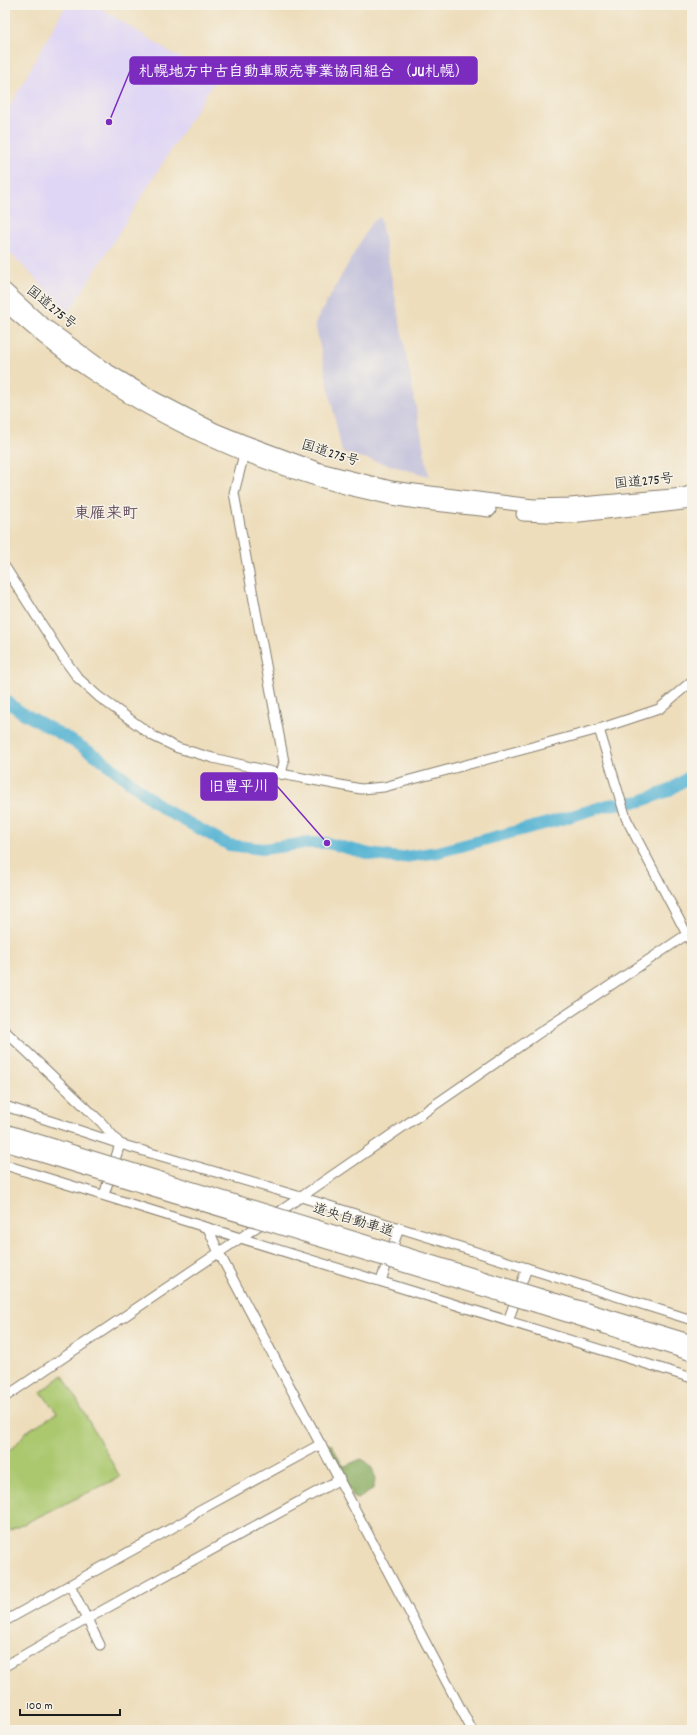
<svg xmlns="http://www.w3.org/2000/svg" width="697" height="1735" font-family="Dekko,'Klee One',sans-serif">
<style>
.built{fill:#dfd5f5}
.industrial{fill:#c3c1db}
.green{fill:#abc86e;stroke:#647245}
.forest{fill:#88ac61;stroke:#52643e}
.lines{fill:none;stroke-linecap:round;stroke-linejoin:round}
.river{stroke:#55b3d3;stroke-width:12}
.minor-casing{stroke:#847c6c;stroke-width:11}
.highway-casing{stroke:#847c6c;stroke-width:15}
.minor{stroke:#fff;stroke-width:9}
.highway{stroke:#fff;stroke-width:13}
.highway-bridge-casing{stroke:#847c6c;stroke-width:15;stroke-linecap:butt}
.highway-bridge{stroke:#fff;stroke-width:13}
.labels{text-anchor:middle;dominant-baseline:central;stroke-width:3;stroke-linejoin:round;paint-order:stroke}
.street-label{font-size:14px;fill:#1c1c1c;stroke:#f7f3e8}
.quarter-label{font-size:16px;font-weight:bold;fill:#644f5f;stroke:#f7f3e8}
.leader{fill:none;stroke:#7b2cbf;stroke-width:1.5}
.callout-dot{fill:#7b2cbf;stroke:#f7f3e8;stroke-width:1.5}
.callout{fill:#7b2cbf;stroke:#7b2cbf;stroke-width:1.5}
.callout-label{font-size:15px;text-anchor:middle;font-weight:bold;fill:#fff}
</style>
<rect width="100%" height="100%" fill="#f7f3e8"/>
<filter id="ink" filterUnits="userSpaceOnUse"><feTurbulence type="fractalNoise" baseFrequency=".025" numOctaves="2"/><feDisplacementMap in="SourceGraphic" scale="8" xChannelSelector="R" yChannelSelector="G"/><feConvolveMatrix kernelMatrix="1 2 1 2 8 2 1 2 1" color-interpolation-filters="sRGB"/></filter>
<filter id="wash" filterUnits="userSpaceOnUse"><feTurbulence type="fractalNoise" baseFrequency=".012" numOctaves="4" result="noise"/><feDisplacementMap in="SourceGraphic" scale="16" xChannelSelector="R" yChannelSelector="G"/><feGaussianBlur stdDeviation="0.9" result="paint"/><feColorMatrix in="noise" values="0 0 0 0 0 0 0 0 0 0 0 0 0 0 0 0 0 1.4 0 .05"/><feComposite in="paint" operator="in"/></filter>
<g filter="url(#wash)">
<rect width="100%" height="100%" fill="#edddbb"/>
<!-- built -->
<path class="built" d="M66 5H96L215 80 69 312 5 248V115Z"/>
<!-- industrial -->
<path class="industrial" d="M380 217 429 476 342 452 315 323 371 223Z"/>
<!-- green -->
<path class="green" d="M63 1375 120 1477 5 1533V1452L13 1448 27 1431 57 1413 41 1392Z"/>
<!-- forest -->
<path class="forest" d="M328 1444 332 1445 342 1465 345 1466 361 1459C374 1464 378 1479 372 1490L358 1499 354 1498 327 1445Z"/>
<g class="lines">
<!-- river -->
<path class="river" d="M5 700 21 712 66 737 101 759 165 810 229 845 263 849 306 843H327L370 854 398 858 438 852 555 821 608 805 641 801 668 791 692 775"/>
</g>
</g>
<g filter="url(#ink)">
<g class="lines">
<defs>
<g id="minor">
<path d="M244 454 234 493 284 762 281 774"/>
<path d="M5 567 62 656 78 678 99 697 153 736 178 748 213 758 281 774 361 789 384 787 599 729 659 709 692 681"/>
<path d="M599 729 626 818 692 944"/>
<path d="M5 1031 101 1122 120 1144 104 1195"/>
<path d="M5 1106 120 1144 301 1197 692 1320"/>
<path d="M5 1165 692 1378"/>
<path d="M208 1228 219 1253 472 1730"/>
<path d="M381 1281 399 1228"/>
<path d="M508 1321 527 1268"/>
<path d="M5 1397 301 1197 539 1033 692 931"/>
<path d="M5 1621 190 1518 198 1511 321 1444"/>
<path d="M100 1645 87 1619 340 1479"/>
<path d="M5 1666 87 1619 70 1585"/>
</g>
<g id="highway">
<path d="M5 290 40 322 103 368 155 399 215 430 242 441 320 470 391 488 533 506 570 505 684 495 692 492"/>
<path d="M5 304C34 330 65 356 98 377 185 435 285 476 387 497 420 504 456 506 489 510"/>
<path d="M523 514 571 516 692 502"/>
<path d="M541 1296 692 1342"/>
<path d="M538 1306 692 1354"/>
</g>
</defs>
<!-- minor casing -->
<use href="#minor" class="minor-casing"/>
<!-- highway casing -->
<use href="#highway" class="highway-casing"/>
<!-- minor -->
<use href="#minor" class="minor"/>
<!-- highway -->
<use href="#highway" class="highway"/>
<defs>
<g id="highway-bridge">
<path d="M5 1131 541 1296"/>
<path d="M5 1144 538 1306"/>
</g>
</defs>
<!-- highway-bridge casing -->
<use href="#highway-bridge" class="highway-bridge-casing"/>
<!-- highway-bridge -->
<use href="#highway-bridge" class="highway-bridge"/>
</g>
</g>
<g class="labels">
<!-- street labels -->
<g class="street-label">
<text transform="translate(51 308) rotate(39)">国道275号</text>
<text transform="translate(330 454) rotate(17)">国道275号</text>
<text transform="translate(644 482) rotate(-6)">国道275号</text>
<text transform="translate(353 1221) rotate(17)">道央自動車道</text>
</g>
<!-- quarter labels -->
<g class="quarter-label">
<text x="106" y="514">東雁来町</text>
</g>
</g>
<!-- callouts -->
<path class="leader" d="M109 122L130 71M327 843L277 786"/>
<g class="callout-dot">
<circle cx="109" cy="122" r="4"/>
<circle cx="327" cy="843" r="4"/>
</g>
<g class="callout">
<rect x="130" y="57" width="347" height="27" rx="4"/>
<rect x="201" y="773" width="76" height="27" rx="4"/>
</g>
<g class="callout-label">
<text x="304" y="76">札幌地方中古自動車販売事業協同組合 （JU札幌）</text>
<text x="239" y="791">旧豊平川</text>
</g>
<!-- margin -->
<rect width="697" height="1735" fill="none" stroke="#f7f3e8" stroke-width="20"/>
<!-- scale -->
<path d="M20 1709v6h100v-6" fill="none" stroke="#1c1c1c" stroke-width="2"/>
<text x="26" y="1709" font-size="12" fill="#1c1c1c" stroke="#f7f3e8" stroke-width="3" paint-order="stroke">100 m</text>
</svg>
